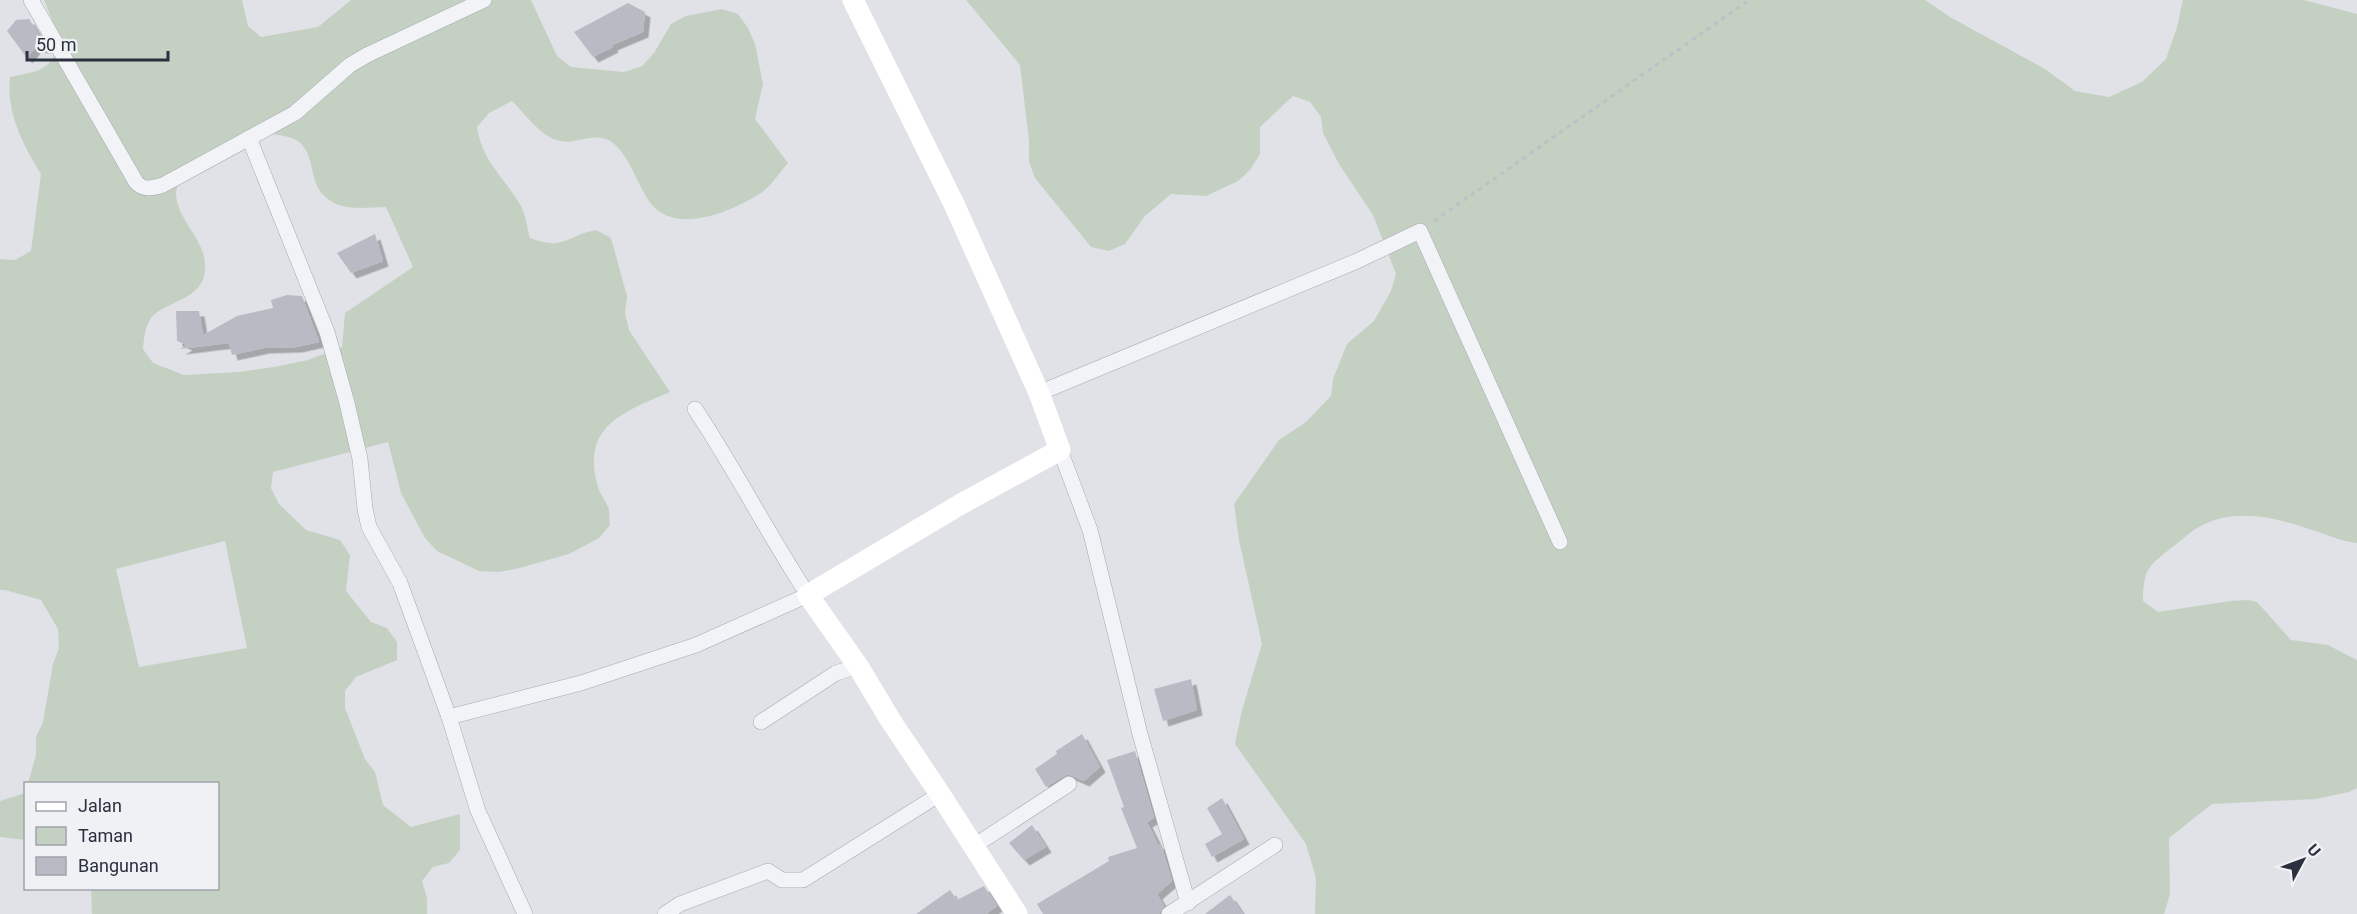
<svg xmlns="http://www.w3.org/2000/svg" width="2357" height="914" font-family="Roboto,sans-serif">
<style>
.green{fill:#c4d1c2;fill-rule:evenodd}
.building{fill:#b8bbc4;filter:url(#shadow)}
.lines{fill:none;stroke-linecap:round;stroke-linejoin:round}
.street-casing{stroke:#a6a9b1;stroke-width:16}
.path{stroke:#bec0c6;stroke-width:3;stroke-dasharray:4.5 4.5;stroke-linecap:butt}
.street{stroke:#f2f3f6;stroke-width:15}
.secondary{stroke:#fff;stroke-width:21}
</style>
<defs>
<filter id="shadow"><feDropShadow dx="5.5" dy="5.5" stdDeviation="0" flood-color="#0004"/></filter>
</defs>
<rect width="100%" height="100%" fill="#e0e2e8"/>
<!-- green -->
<g class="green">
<path d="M44 0H242L248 26 261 37 318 27 351 0H531L557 56 571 67 624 72 642 66 654 53 671 24 686 16 722 9 738 14 748 28 755 44 763 84 755 119 788 163C780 172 771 186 761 193 733 211 678 235 652 205 637 186 632 159 613 143 597 130 577 145 560 141 541 137 526 115 512 101L489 113 477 127C482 160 501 174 518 201 525 211 527 226 530 238 565 251 565 236 596 230L611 238 627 296 625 313 629 330 670 392C621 413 579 427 599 490 601 496 606 501 608 507 610 512 609 520 610 525L599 538 569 554 516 569 498 572 479 571 437 551 425 538 401 493 388 442 273 472 271 488 279 504 306 530 340 540 350 555 346 591 371 622 387 628 397 642V660L356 677 345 691V708L365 759 375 772 383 805 411 827 460 814V850L449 863 433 867 422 881 427 898V914H92L91 889 218 888V784L28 783 36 755V737L43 722 53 664 59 648 58 629 41 600 5 590H0V259L15 260 31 251 41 174C23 145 6 112 10 77 38 71 50 72 61 42ZM273 134C284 136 296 137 303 146 318 165 306 192 339 205 353 210 371 207 386 207L413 267 345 313 342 347 308 360 274 367 239 372 184 375 153 363 143 349C144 338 145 327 151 318 163 302 203 300 205 271 208 240 177 222 176 194 176 189 179 182 180 176ZM225 541 247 648 139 667 116 569Z"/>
<path d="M966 0H1925L1950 17 2045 69 2075 91 2109 97 2142 82 2166 59 2177 27 2183 0H2304L2357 14V543C2339 541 2326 534 2309 529 2275 517 2234 508 2201 526 2192 530 2183 539 2175 545 2150 565 2143 567 2143 601L2158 612 2230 601 2248 600 2257 602 2291 640 2328 645 2357 660V788L2349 792 2315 799 2212 804 2169 838 2170 894 2164 914H1315L1316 878 1306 844 1235 744 1242 710 1262 644 1239 540 1234 504 1279 440 1306 422 1331 396 1333 379 1347 344 1374 321 1391 291 1396 274 1373 215 1339 164 1323 133 1321 117 1310 102 1293 96 1260 127V154L1250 170 1238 181 1206 196 1171 194 1145 216 1125 244 1109 251 1091 247 1035 178 1029 162V141L1020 65Z"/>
<path d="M25 793V840L0 837V801Z"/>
</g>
<!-- building -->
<g class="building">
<path d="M628 3 645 12 643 32 612 45 613 47 593 57 574 32Z"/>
<path d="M29 19 47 48 36 47 27 58 7 31 16 20Z"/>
<path d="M375 234 383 261 351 273 337 253Z"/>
<path d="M287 295 302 296 319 342 297 347 264 348 232 355 229 343 180 349 187 345 177 341 176 311H199L203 335 237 316 273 308 271 300Z"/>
<path d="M1191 679 1197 710 1163 721 1154 689Z"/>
<path d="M1082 734 1100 767 1084 781 1068 774 1046 787 1035 769 1057 754 1056 751Z"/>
<path d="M1135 751 1154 818 1147 822 1158 844H1161L1172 881 1157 894 1164 906 1159 914H1043L1037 904 1109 861 1108 857 1137 848 1121 808 1124 807 1107 760Z"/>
<path d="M1222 798 1244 839 1212 857 1205 844 1222 834 1207 808Z"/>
<path d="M1032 825 1046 847 1024 860 1009 843Z"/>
<path d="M984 886 997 906 986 914H916L950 890 957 900Z"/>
<path d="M1230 895 1243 914H1205Z"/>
</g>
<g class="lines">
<defs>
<g id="street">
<path d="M31 0 136 182C143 191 153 188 163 185L295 113 350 65 367 55 484 0"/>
<path d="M249 138 327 332 347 403 360 459 365 509 369 527 400 583 449 717 478 811 525 914"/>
<path d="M1039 393 1357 261 1420 231 1560 542"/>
<path d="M1060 450 1090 530 1140 734 1188 903"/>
<path d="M449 717 581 683 696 645 808 595C768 534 735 469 695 409"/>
<path d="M761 722 836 673 858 666"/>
<path d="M974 846 1069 784"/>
<path d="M665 914 680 904 768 871 782 880H803L940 794"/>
<path d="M1169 914 1275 845"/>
</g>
</defs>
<!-- street casing -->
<use href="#street" class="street-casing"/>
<!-- path -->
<path class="path" d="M1434 221 1749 0"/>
<!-- street -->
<use href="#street" class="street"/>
<!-- secondary -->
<path class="secondary" d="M853 0 954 204 1039 393 1060 450 961 504 808 595 858 666 891 721 940 794 1017 914"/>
</g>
<!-- legend -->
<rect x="24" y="782" width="195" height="108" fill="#eff1f5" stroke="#a0a4ab" stroke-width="1.5"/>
<rect x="36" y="802" width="30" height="9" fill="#ffffff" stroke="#a0a4ab" stroke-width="1.5"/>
<text x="78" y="812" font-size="18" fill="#2a303d">Jalan</text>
<rect x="36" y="827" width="30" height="18" fill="#c4d1c2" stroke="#a0a4ab" stroke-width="1.5"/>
<text x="78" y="842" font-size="18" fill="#2a303d">Taman</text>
<rect x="36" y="857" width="30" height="18" fill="#b8bbc4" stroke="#a0a4ab" stroke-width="1.5"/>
<text x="78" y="872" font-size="18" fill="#2a303d">Bangunan</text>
<!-- north arrow -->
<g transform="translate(2303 860) rotate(49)" stroke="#eff1f5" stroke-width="4.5" paint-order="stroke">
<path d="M0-4.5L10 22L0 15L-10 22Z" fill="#2a303d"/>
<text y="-9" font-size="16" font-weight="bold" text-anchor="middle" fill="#2a303d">U</text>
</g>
<!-- scale -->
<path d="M27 51v9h141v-9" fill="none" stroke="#2a303d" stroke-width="3"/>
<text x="36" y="51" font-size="18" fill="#2a303d" stroke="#eff1f5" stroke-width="4.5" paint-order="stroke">50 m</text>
</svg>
